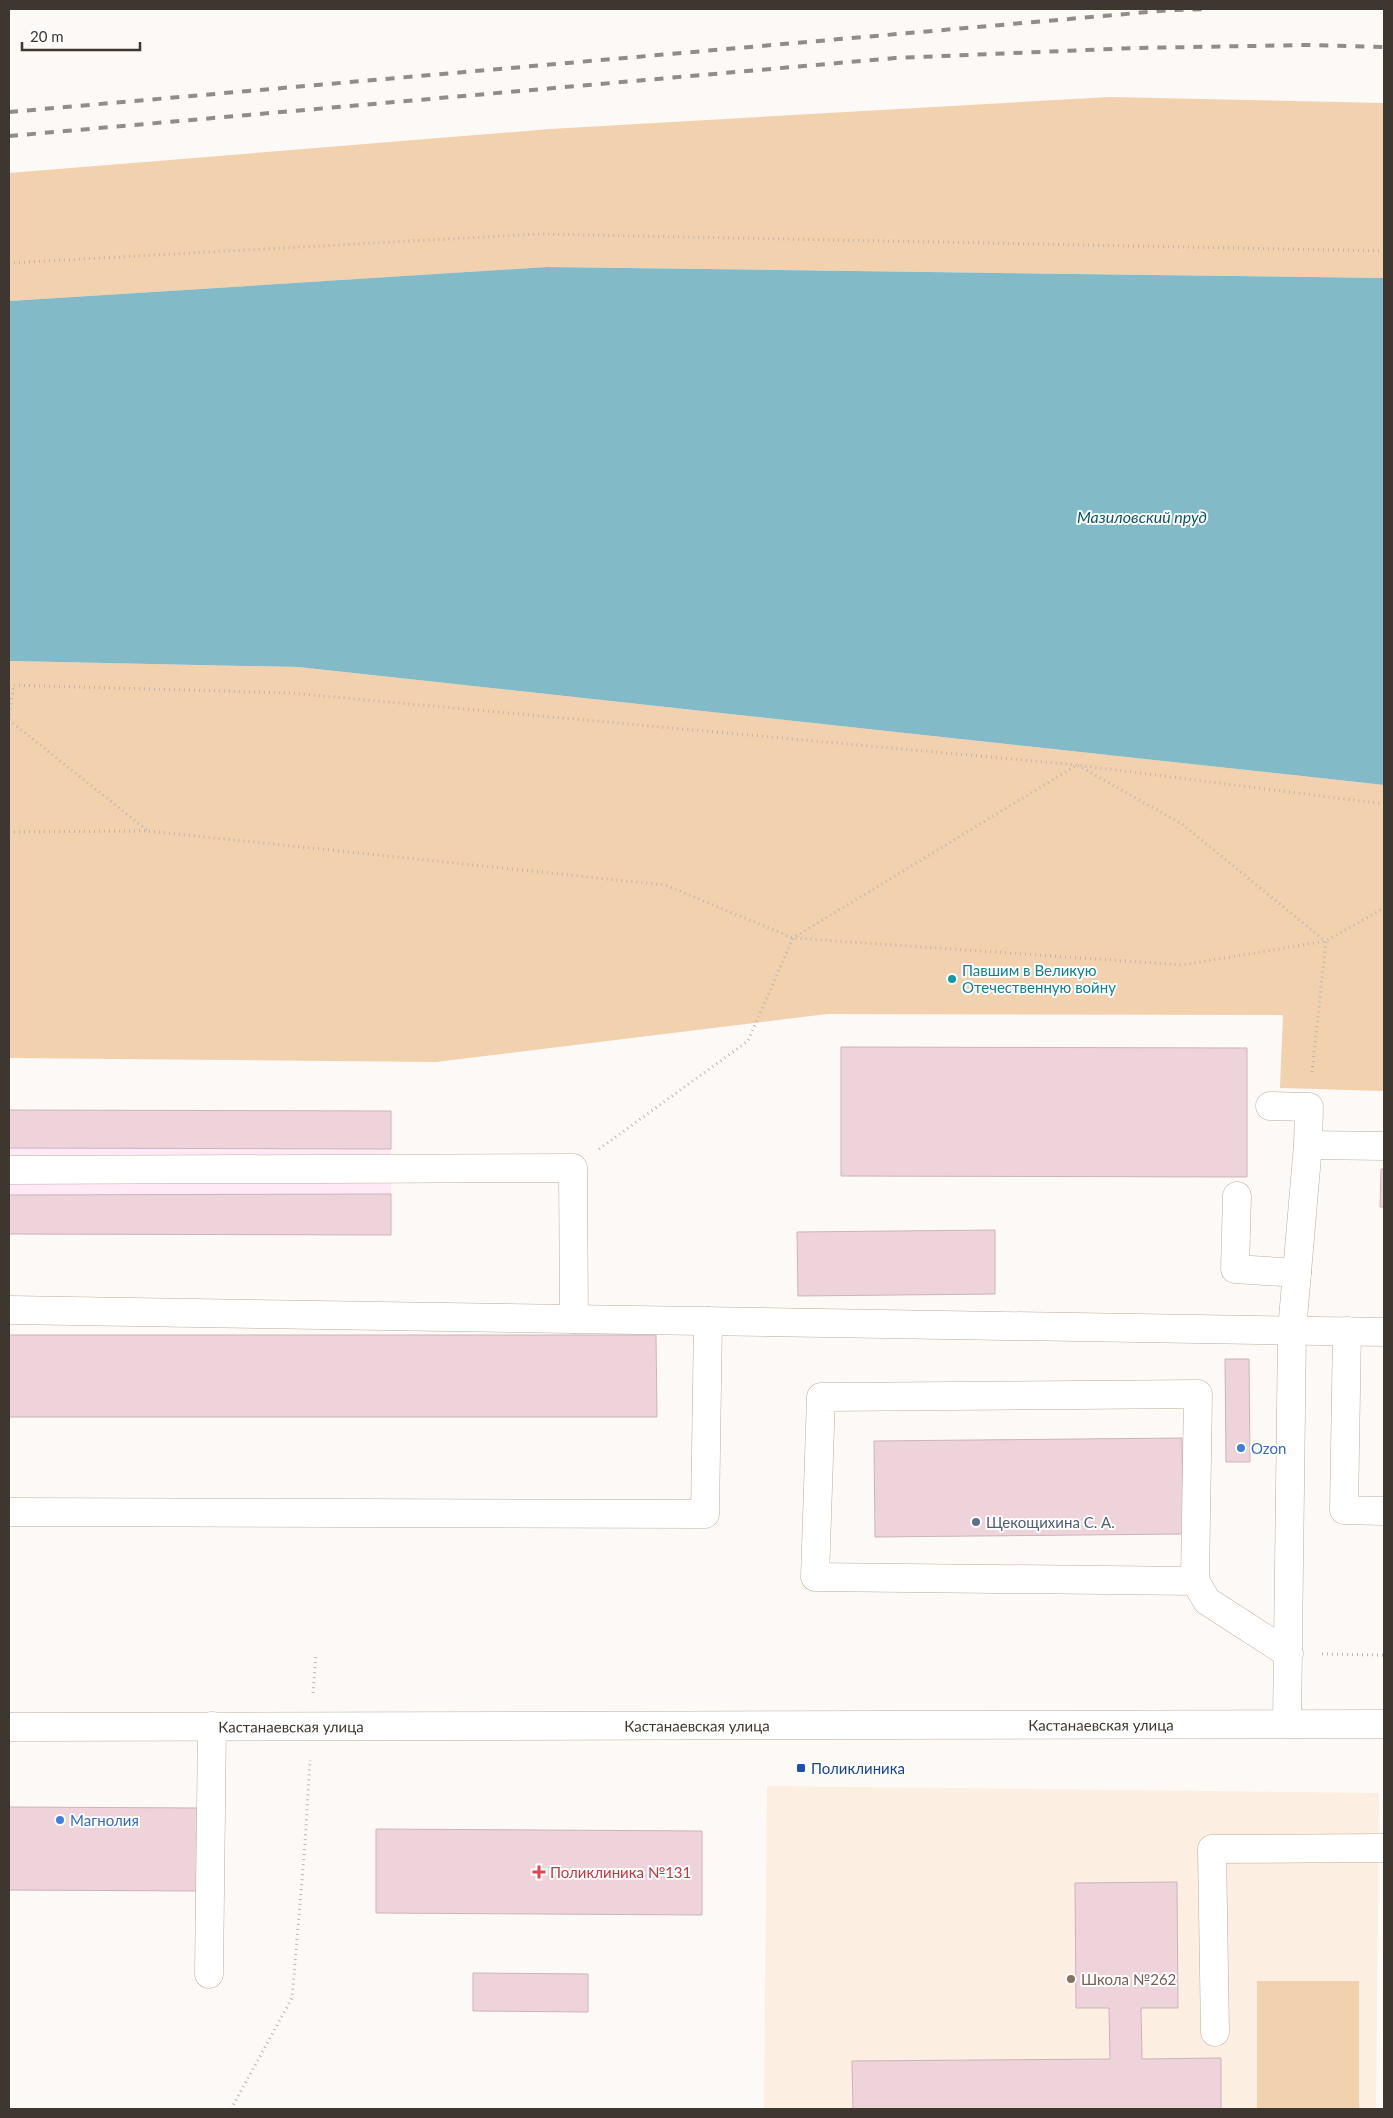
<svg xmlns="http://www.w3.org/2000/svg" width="1393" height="2118" font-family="Lato,sans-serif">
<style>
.built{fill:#fceee0}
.industrial{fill:#ffe9f7}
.green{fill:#f2d1ae}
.water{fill:#82bac7}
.building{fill:#eed3db;stroke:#cdb3ba}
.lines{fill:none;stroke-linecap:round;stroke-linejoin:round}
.minor-casing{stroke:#bdad9b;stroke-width:29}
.path{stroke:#bbb6b1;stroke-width:3;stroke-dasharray:1 4;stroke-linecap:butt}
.minor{stroke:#fff;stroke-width:28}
.rail{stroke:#918c86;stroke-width:4;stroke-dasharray:9 9;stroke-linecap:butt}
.culture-dot{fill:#0f9aa8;stroke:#fff;stroke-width:2}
.shop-dot{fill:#3f7fe0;stroke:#fff;stroke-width:2}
.service-dot{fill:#5c6f8a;stroke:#fff;stroke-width:2}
.transit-dot{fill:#1a4fb4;stroke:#fff;stroke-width:2}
.health-dot{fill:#e0444e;stroke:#fff;stroke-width:2}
.education-dot{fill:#8d6e63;stroke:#fff;stroke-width:2}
.labels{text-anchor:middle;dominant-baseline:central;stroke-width:4;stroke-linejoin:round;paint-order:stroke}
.culture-label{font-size:15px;fill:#0d838f;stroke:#fff;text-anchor:start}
.shop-label{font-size:15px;fill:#366cbe;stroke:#fff;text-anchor:start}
.service-label{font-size:15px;fill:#4e5e75;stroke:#fff;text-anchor:start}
.street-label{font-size:15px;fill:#3e3730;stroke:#fff}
.transit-label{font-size:15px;fill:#164399;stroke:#fff;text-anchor:start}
.health-label{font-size:15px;fill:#be3a42;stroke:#fff;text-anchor:start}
.education-label{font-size:15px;fill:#785e54;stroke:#fff;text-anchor:start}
.water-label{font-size:16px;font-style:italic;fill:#065866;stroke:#fff}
</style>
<rect width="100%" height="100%" fill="#fdf9f6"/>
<!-- built -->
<path class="built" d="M767 1786 1379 1793 1376 2109H764Z"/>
<!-- industrial -->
<path class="industrial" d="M9 1110 391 1111V1235L9 1234Z"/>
<!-- green -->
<g class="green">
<path d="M1109 97 1384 103V278L547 267 9 301V173L550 129Z"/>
<path d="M9 661 298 667 1384 785V1091L1280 1088 1283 1015 827 1014 436 1062 9 1058Z"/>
<rect x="1257" y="1981" width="102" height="128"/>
</g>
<!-- water -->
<path class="water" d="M547 267 1384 278V785L298 667 9 661V301Z"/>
<!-- building -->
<g class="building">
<path d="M841 1047 1247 1048V1177L841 1176Z"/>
<path d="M9 1110 391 1111V1149L9 1148Z"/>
<path d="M1381 1169H1384V1207H1380Z"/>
<path d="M391 1194V1235L9 1234V1195Z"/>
<path d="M995 1230V1294L798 1296 797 1232Z"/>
<path d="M9 1335H656L657 1417H9Z"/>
<path d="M1225 1359H1249L1250 1462H1226Z"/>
<path d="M1182 1438 1183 1534 875 1537 874 1441Z"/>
<path d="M9 1807 198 1808V1891L9 1890Z"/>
<path d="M376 1829 702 1831V1915L376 1913Z"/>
<path d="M1177 1882 1178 2008H1141L1142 2059 1221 2058V2109H853L852 2061 1110 2059 1109 2008H1076L1075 1883Z"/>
<path d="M473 1973 588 1974V2012L473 2011Z"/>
</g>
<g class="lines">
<defs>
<g id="minor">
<path d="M1270 1106 1309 1107 1308 1145 1292 1330 1287 1724"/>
<path d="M1308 1145 1384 1146"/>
<path d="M9 1170 573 1168 574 1319"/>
<path d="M1237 1196 1235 1269 1297 1273"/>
<path d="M9 1310 1384 1332"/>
<path d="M1347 1331 1344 1510 1384 1511"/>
<path d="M9 1512 705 1514 708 1321"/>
<path d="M1195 1581 1198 1394 821 1397 815 1577 1195 1581 1207 1601 1289 1654"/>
<path id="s1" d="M9 1727 1384 1724"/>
<path d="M209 1974 212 1726"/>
<path d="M1215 2032 1212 1849 1384 1848"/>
</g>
</defs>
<!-- minor casing -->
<use href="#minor" class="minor-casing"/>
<!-- path -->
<g class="path">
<path d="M9 263 538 234 1384 251"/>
<path d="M9 685 290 693 1077 765 1384 804"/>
<path d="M9 714 14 685"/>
<path d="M9 720 148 831"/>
<path d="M9 832 148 831 665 885 793 938 1182 965 1326 941 1384 908"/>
<path d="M1312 1072 1326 941"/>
<path d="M599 1149 748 1041 793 938 1077 765 1182 824 1325 941"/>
<path d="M1322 1654 1384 1655"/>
<path d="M313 1693 316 1654"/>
<path d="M231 2109 292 1998 305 1844 310 1760"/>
</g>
<!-- minor -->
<use href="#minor" class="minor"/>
<!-- rail -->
<g class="rail">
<path d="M9 112 1171 10 1210 9"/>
<path d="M9 136 895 58 1134 48 1308 45 1384 47"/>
</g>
</g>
<!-- markers -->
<circle class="culture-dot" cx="952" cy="979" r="5"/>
<g class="shop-dot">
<circle cx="1241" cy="1448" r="5"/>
<circle cx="60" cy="1820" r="5"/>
</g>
<circle class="service-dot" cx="976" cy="1522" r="5"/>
<rect class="transit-dot" x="796" y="1763" width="10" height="10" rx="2.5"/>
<path class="health-dot" d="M536.5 1864.5h5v5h5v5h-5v5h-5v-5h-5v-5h5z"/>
<circle class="education-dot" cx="1071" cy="1979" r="5"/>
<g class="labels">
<!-- culture labels -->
<g class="culture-label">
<text x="962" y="970">Павшим в Великую<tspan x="962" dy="17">Отечественную войну</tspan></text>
</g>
<!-- shop labels -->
<g class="shop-label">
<text x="1251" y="1448">Ozon</text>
<text x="70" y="1820">Магнолия</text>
</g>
<!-- service labels -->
<g class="service-label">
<text x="986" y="1522">Щекощихина С. А.</text>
</g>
<!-- street labels -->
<g class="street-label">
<text stroke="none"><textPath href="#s1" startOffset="1092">Кастанаевская улица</textPath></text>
<text stroke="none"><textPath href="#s1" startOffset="688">Кастанаевская улица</textPath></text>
<text stroke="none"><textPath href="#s1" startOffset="282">Кастанаевская улица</textPath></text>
</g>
<!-- transit labels -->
<g class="transit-label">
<text x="811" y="1768">Поликлиника</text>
</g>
<!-- health labels -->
<g class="health-label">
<text x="550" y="1872">Поликлиника №131</text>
</g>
<!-- education labels -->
<g class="education-label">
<text x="1081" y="1979">Школа №262</text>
</g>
<!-- water labels -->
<g class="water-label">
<text x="1142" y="516">Мазиловский пруд</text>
</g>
</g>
<!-- border -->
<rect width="1393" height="2118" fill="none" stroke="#3e3730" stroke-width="20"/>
<!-- scale -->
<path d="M22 42v8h118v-8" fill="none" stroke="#3e3730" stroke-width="2.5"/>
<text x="30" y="42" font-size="15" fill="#3e3730" stroke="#ffffff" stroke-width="4" paint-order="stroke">20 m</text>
</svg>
